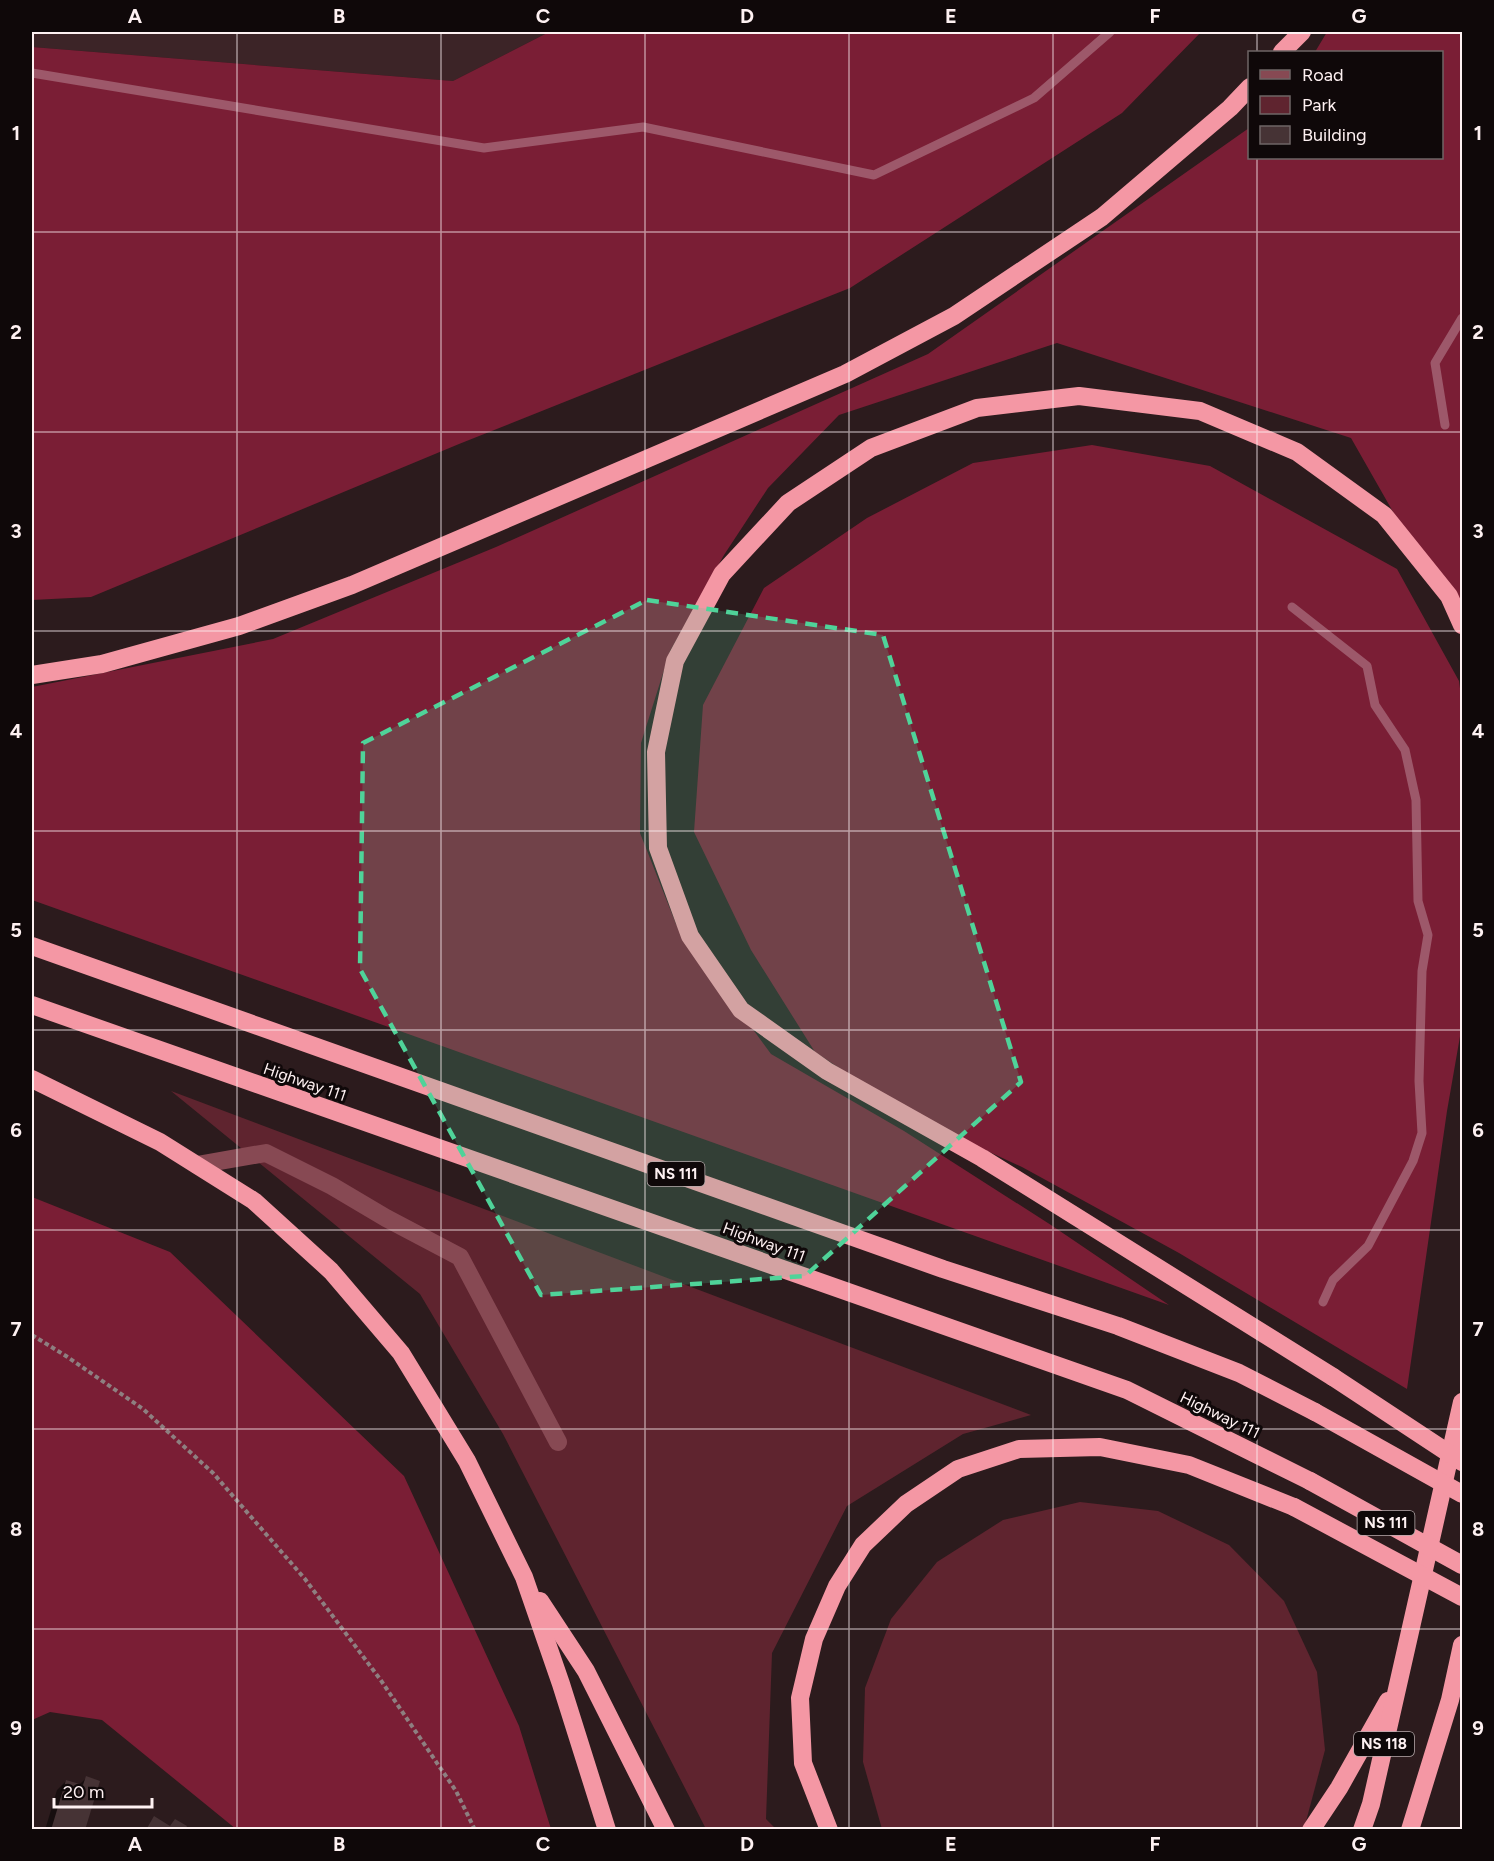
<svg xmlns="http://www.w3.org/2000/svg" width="1494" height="1861" font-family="Figtree,sans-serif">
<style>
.built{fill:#3c2427}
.green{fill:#5f242f}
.forest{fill:#7a1e35}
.shadow{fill:#0007}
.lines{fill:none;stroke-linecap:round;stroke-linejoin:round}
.stream{stroke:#9d586a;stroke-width:9}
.building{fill:#463335}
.path{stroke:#8e7f80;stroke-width:4;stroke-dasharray:4.5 3;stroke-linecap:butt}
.minor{stroke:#874953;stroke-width:18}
.highway{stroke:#f497a4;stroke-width:18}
.highway-bridge{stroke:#f497a4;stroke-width:18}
.marked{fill:#4fd399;fill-opacity:0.2;stroke:#4fd399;stroke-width:4.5;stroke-dasharray:12 8;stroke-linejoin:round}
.grid{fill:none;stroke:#fef1f2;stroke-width:1.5;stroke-opacity:0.55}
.labels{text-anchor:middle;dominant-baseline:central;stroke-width:6;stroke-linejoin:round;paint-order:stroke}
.shield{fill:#0f0809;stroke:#b6abac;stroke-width:1.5}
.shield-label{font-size:15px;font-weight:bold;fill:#fef1f2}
.street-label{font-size:16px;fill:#fef1f2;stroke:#0f0809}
.neatline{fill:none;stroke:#fef1f2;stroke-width:2}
.grid-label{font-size:20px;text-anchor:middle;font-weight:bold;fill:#fef1f2}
</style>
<rect width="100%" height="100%" fill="#2c1b1d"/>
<!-- built -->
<path class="built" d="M32 32H549L453 81 32 47Z"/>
<!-- green -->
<g class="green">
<path d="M171 1091 1031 1415 963 1434 847 1506 772 1653 766 1819 776 1829H706L503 1434 420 1294Z"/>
<path d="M1080 1502 1158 1511 1229 1545 1284 1601 1317 1672 1325 1750 1304 1829H882L863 1762 865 1688 891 1619 937 1562 1003 1520Z"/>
</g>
<!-- forest -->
<g class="forest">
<path d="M549 32H1201L1122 113 850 288 459 444 91 597 32 600V47L453 81Z"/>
<path d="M1327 32H1462V633L1351 438 1057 343 839 415 768 488 724 555 670 651 641 743 640 833 676 924 771 1054 904 1131 1051 1225 1169 1305 32 900V687L273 639 496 547 928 354 1249 128 1250 158H1442V52H1315Z"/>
<path d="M1092 445 1210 466 1397 569 1459 681 1462 703V1025L1447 1111 1407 1389 1179 1253 1022 1167 914 1117 815 1052 751 950 694 832 703 705 764 588 867 518 973 463Z"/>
<path d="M32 1197 170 1252 404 1476 519 1726 551 1829H236L102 1720 50 1712 32 1720Z"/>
</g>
<!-- shadow -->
<g class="shadow">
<path d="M32 1778H33L32 1830Z"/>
<path d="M86 1778 83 1830H45L57 1790 66 1781 79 1785Z"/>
</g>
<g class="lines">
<!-- stream -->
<g class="stream">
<path d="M32 73 484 148 643 127 874 175 1034 98 1110 32"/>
<path d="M1445 425 1435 363 1462 318"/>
<path d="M1292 607 1367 666 1375 705 1405 750 1416 800 1418 901 1428 935 1422 971 1419 1081 1422 1133 1413 1161 1368 1246 1333 1280 1323 1302"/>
</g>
</g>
<!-- building -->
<g class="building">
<rect x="32" y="1776" width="2" height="54"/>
<path d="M86 1776 100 1781 85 1830H51L66 1780 83 1785Z"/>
<path d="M154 1816 170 1826 175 1819 187 1826 185 1830H146Z"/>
</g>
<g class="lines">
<!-- path -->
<path class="path" d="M32 1335 66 1356 143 1409 213 1473 305 1579 380 1679 456 1791 475 1830"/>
<!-- minor -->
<path class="minor" d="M197 1165 266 1153 332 1186 386 1218 460 1257 558 1442"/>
<!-- highway -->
<g class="highway">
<path d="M1282 52 1302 32"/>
<path d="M32 675 102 664 239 626 352 585 845 374 954 316 1102 217 1230 108 1250 87"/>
<path d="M32 946 943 1269 1118 1326 1239 1373 1315 1412"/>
<path d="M32 1005 1127 1390 1310 1481"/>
<path d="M32 1079 160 1142 254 1201 331 1271 401 1353 467 1461 524 1577 561 1684 607 1830"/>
<path d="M1333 1377 982 1158 827 1071 741 1010 690 936 658 848 656 752 675 661 722 574 788 503 871 448 977 408 1079 396 1200 411 1297 452 1384 515 1449 596 1462 625"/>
<path d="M540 1601 586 1671 666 1830"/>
<path d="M829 1830 803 1763 800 1698 814 1639 837 1586 863 1545 906 1504 958 1469 1019 1449 1100 1447 1189 1465 1294 1507"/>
<path d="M1311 1830 1339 1788 1388 1701"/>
<path d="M1362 1830 1371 1804 1462 1402"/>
<path d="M1410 1830 1450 1700 1462 1645"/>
</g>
<!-- highway-bridge -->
<g class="highway-bridge">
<path d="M1333 1377 1462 1462"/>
<path d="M1315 1412 1462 1494"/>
<path d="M1310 1481 1462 1565"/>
<path d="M1294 1507 1462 1597"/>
</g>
</g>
<!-- marked area -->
<path class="marked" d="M647 600 883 635 1021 1082 805 1276 541 1295 360 969 363 743Z"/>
<!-- grid -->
<path class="grid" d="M237 32V1830M441 32V1830M645 32V1830M849 32V1830M1053 32V1830M1257 32V52M1257 158V1830M32 232H1462M32 432H1462M32 631H1462M32 831H1462M32 1030H1462M32 1230H1462M32 1429H1462M32 1629H1462"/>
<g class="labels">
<!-- shield labels -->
<g class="shield">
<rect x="647.5" y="1162" width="57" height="24" rx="4.5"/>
<rect x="1357.5" y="1511" width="57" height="24" rx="4.5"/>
<rect x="1354" y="1732" width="60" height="24" rx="4.5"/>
</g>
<g class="shield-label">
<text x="676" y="1174">NS 111</text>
<text x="1386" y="1523">NS 111</text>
<text x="1384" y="1744">NS 118</text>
</g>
<!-- street labels -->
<g class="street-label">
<text transform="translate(305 1082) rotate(19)">Highway 111</text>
<text transform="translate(764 1242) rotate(20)">Highway 111</text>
<text transform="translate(1220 1415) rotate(26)">Highway 111</text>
</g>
</g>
<!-- border -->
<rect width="1494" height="1861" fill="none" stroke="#0f0809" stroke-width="66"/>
<!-- legend -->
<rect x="1248" y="51" width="195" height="108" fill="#0f0809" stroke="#6f6566" stroke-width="1.5"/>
<rect x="1260" y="70" width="30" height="9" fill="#874953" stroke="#6f6566" stroke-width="1.5"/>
<text x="1302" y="81" font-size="18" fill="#fef1f2">Road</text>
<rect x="1260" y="96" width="30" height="18" fill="#5f242f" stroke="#6f6566" stroke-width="1.5"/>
<text x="1302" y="111" font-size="18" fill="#fef1f2">Park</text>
<rect x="1260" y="126" width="30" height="18" fill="#463335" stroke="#6f6566" stroke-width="1.5"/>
<text x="1302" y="141" font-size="18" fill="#fef1f2">Building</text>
<!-- scale -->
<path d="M54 1798v9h98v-9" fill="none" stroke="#fef1f2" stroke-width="3"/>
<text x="63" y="1798" font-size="18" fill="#fef1f2" stroke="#0f0809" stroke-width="4.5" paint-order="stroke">20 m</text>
<rect x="33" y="33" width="1428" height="1795" class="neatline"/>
<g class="grid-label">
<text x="135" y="23">A</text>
<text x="339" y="23">B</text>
<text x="543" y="23">C</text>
<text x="747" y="23">D</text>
<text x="951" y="23">E</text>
<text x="1155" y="23">F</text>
<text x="1359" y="23">G</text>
<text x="16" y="140">1</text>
<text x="1478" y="140">1</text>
<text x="16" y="339">2</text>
<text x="1478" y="339">2</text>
<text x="16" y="538">3</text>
<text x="1478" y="538">3</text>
<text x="16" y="738">4</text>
<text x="1478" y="738">4</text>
<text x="16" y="937">5</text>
<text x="1478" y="937">5</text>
<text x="16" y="1137">6</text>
<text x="1478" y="1137">6</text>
<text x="16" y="1336">7</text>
<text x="1478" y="1336">7</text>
<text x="16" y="1536">8</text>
<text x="1478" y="1536">8</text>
<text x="16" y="1735">9</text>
<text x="1478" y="1735">9</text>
<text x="135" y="1851">A</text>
<text x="339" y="1851">B</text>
<text x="543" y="1851">C</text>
<text x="747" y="1851">D</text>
<text x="951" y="1851">E</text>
<text x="1155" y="1851">F</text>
<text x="1359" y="1851">G</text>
</g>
</svg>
